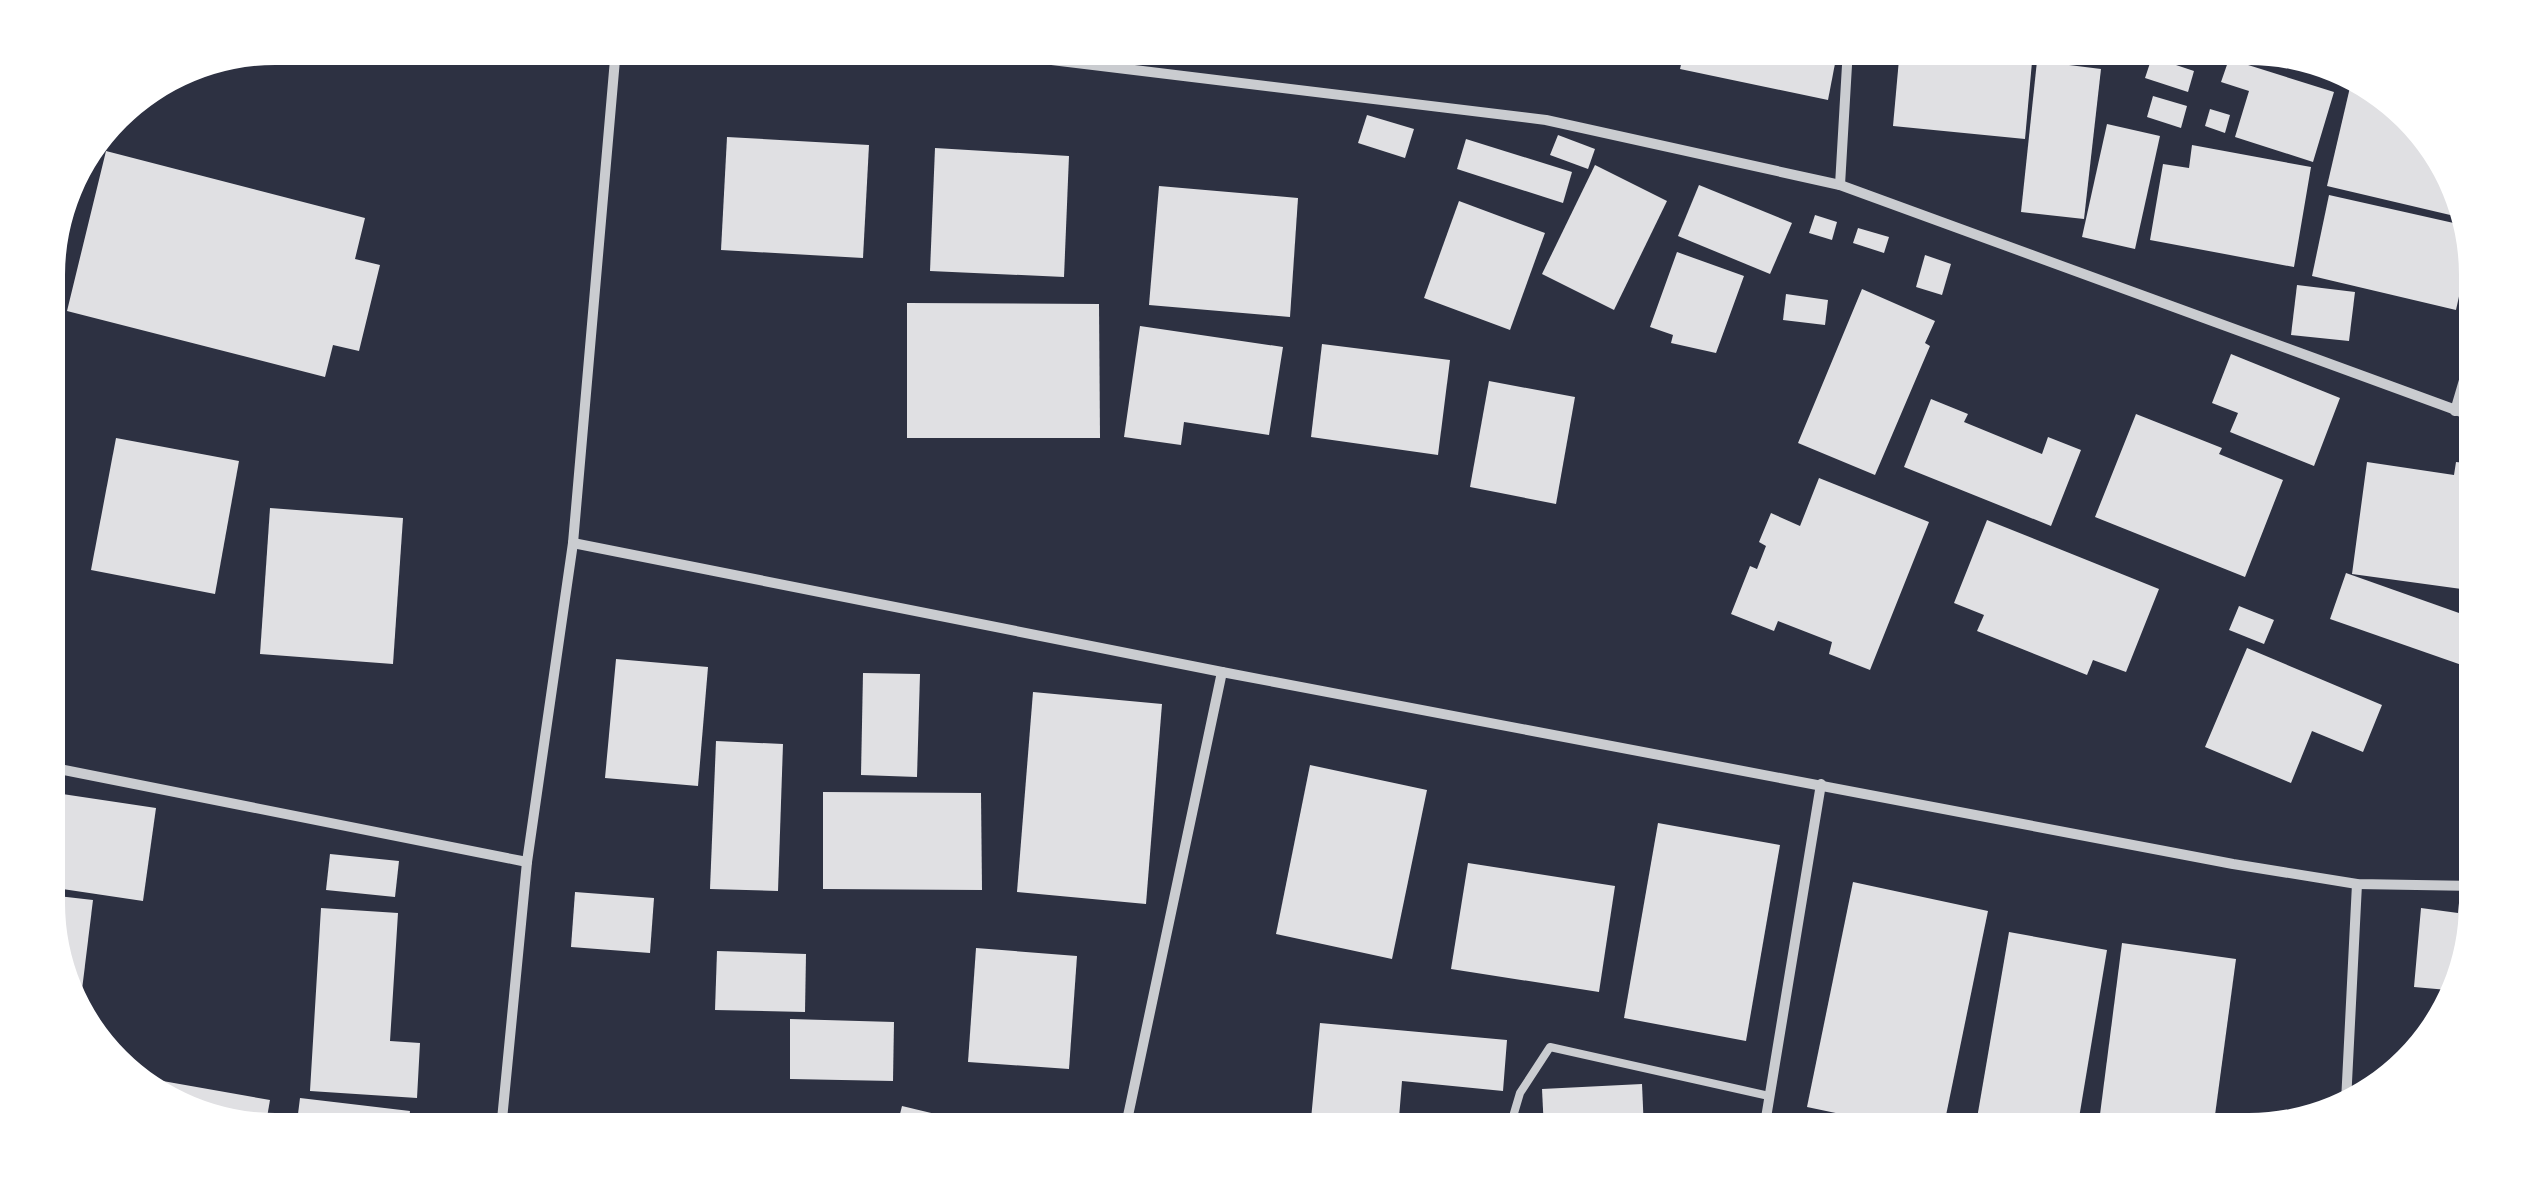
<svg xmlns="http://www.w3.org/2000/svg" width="2524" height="1178" font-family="'PT Sans Narrow',sans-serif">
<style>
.building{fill:#e0e0e3}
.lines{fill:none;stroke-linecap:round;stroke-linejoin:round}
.service{stroke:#caccd0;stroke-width:8}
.minor{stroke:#caccd0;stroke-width:10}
</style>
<rect width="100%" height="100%" fill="#2d3142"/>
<!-- building -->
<g class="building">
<path d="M1685 48H1838L1828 100 1680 69Z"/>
<path d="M1900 48H2000L2033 51 2025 139 1893 126Z"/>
<path d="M2152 57 2194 71 2188 92 2145 78Z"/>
<path d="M2229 59 2334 92 2313 162 2235 137 2249 91 2221 82Z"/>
<path d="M2037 61 2101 69 2084 219 2021 212Z"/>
<path d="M2351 83 2364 86 2429 136 2463 218 2327 186Z"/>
<path d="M2153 96 2187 106 2181 128 2147 117Z"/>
<path d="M2210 109 2230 115 2225 133 2205 126Z"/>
<path d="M1367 115 1414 129 1405 158 1358 143Z"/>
<path d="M2107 124 2160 136 2135 249 2082 237Z"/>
<path d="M1558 135 1595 149 1588 169 1550 155Z"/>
<path d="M727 137 869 145 863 258 721 250Z"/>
<path d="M1466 139 1572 172 1563 203 1457 169Z"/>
<path d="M2192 145 2311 167 2294 267 2150 240 2163 164 2189 168Z"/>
<path d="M935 148 1069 156 1064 277 930 271Z"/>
<path d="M106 151 365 218 355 259 380 265 359 351 333 345 325 377 67 311Z"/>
<path d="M1595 165 1667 201 1614 310 1542 274Z"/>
<path d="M1699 185 1792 223 1770 274 1678 236Z"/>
<path d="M1159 186 1298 198 1290 317 1149 305Z"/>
<path d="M2329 195 2467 226 2472 238 2456 310 2312 276Z"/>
<path d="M1459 201 1545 233 1510 330 1424 298Z"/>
<path d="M1815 215 1837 222 1832 240 1809 233Z"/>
<path d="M1858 228 1889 237 1884 253 1853 243Z"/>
<path d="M1677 252 1744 276 1716 353 1671 343 1673 335 1650 327Z"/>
<path d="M1925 255 1951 264 1942 295 1916 287Z"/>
<path d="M2297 285 2355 292 2349 341 2291 335Z"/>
<path d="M1862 289 1935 321 1925 343 1930 346 1875 475 1798 443Z"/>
<path d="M1786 294 1828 300 1825 325 1783 320Z"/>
<path d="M907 303 1099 304 1100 438H907Z"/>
<path d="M1140 326 1283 347 1269 435 1184 422 1181 445 1124 437Z"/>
<path d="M1322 344 1450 360 1438 455 1311 437Z"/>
<path d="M2231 354 2340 398 2314 466 2230 432 2238 413 2212 403Z"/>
<path d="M1489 381 1575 397 1556 504 1470 487Z"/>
<path d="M1931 399 1968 414 1964 422 2042 454 2048 437 2081 450 2051 526 1904 467Z"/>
<path d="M2136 414 2222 448 2219 454 2283 480 2245 577 2095 517Z"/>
<path d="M116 438 239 461 215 594 91 570Z"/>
<path d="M2367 462 2454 475 2456 462 2475 464 2476 591 2352 574Z"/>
<path d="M48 469 64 473 50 536H49Z"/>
<path d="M1819 478 1929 522 1870 670 1829 654 1832 642 1778 621 1774 631 1731 614 1750 566 1757 569 1766 546 1759 542 1771 513 1800 526Z"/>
<path d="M270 508 403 518 393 664 260 654Z"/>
<path d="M1987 520 2159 589 2126 672 2093 660 2087 675 1977 631 1984 615 1954 603Z"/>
<path d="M2346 573 2476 619V670L2330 619Z"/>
<path d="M2239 606 2274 620 2264 644 2229 630Z"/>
<path d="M2247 648 2382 705 2363 752 2312 731 2291 783 2205 747Z"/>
<path d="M616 659 708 667 698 786 605 778Z"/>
<path d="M863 673 920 674 917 777 861 775Z"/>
<path d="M1033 692 1162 704 1146 904 1017 892Z"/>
<path d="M716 741 783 744 778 891 710 889Z"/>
<path d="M1310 765 1427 790 1392 959 1276 934Z"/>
<path d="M49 792 156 808 143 901 49 887Z"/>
<path d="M823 792 981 793 982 890 823 889Z"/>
<path d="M1658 823 1780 845 1746 1041 1624 1018Z"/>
<path d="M330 854 399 861 395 897 326 890Z"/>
<path d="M1468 863 1615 886 1599 992 1451 969Z"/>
<path d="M1853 882 1988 911 1943 1130H1917L1807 1107Z"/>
<path d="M575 892 654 898 650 953 571 947Z"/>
<path d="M2460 893 2476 895V904L2459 991 2414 987 2421 908 2458 913Z"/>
<path d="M49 895 93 900 80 1006 50 934Z"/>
<path d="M321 908 398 913 390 1041 420 1043 417 1098 310 1091Z"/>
<path d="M2009 932 2107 950 2077 1130H1975Z"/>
<path d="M2122 943 2236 959 2213 1130H2098Z"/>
<path d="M976 948 1077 956 1069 1069 968 1062Z"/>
<path d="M717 951 806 954 805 1012 715 1010Z"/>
<path d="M790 1019 894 1022 893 1081 790 1079Z"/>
<path d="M1320 1023 1507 1040 1503 1091 1402 1081 1398 1130H1310Z"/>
<path d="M140 1077 270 1100 265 1129 187 1113Z"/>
<path d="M1642 1084 1644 1130H1544L1542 1089Z"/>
<path d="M300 1098 410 1111 408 1130H296Z"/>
<path d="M902 1106 998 1129 997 1130H896Z"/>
</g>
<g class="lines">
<!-- service -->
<path class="service" d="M1509 1130 1520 1093 1550 1047 1769 1096"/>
<!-- minor -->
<g class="minor">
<path d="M953 48 1546 120 1840 185 2475 417"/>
<path d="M615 50 726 48"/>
<path d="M1840 185 1848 48"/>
<path d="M2455 411 2475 343"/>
<path d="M573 543 1222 672 2233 864 2357 884 2476 886"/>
<path d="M49 767 527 862"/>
<path d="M2346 1102 2357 884"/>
<path d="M501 1130 527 862 573 543 616 48"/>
<path d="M1125 1130 1222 672"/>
<path d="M1764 1130 1821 784"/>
</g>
</g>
<!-- crop -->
<path d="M0 0H2524V1178H0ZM275 65H2249A210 210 0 0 1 2459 275V903A210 210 0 0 1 2249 1113H275A210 210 0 0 1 65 903V275A210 210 0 0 1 275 65Z" fill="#fff" fill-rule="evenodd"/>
</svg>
